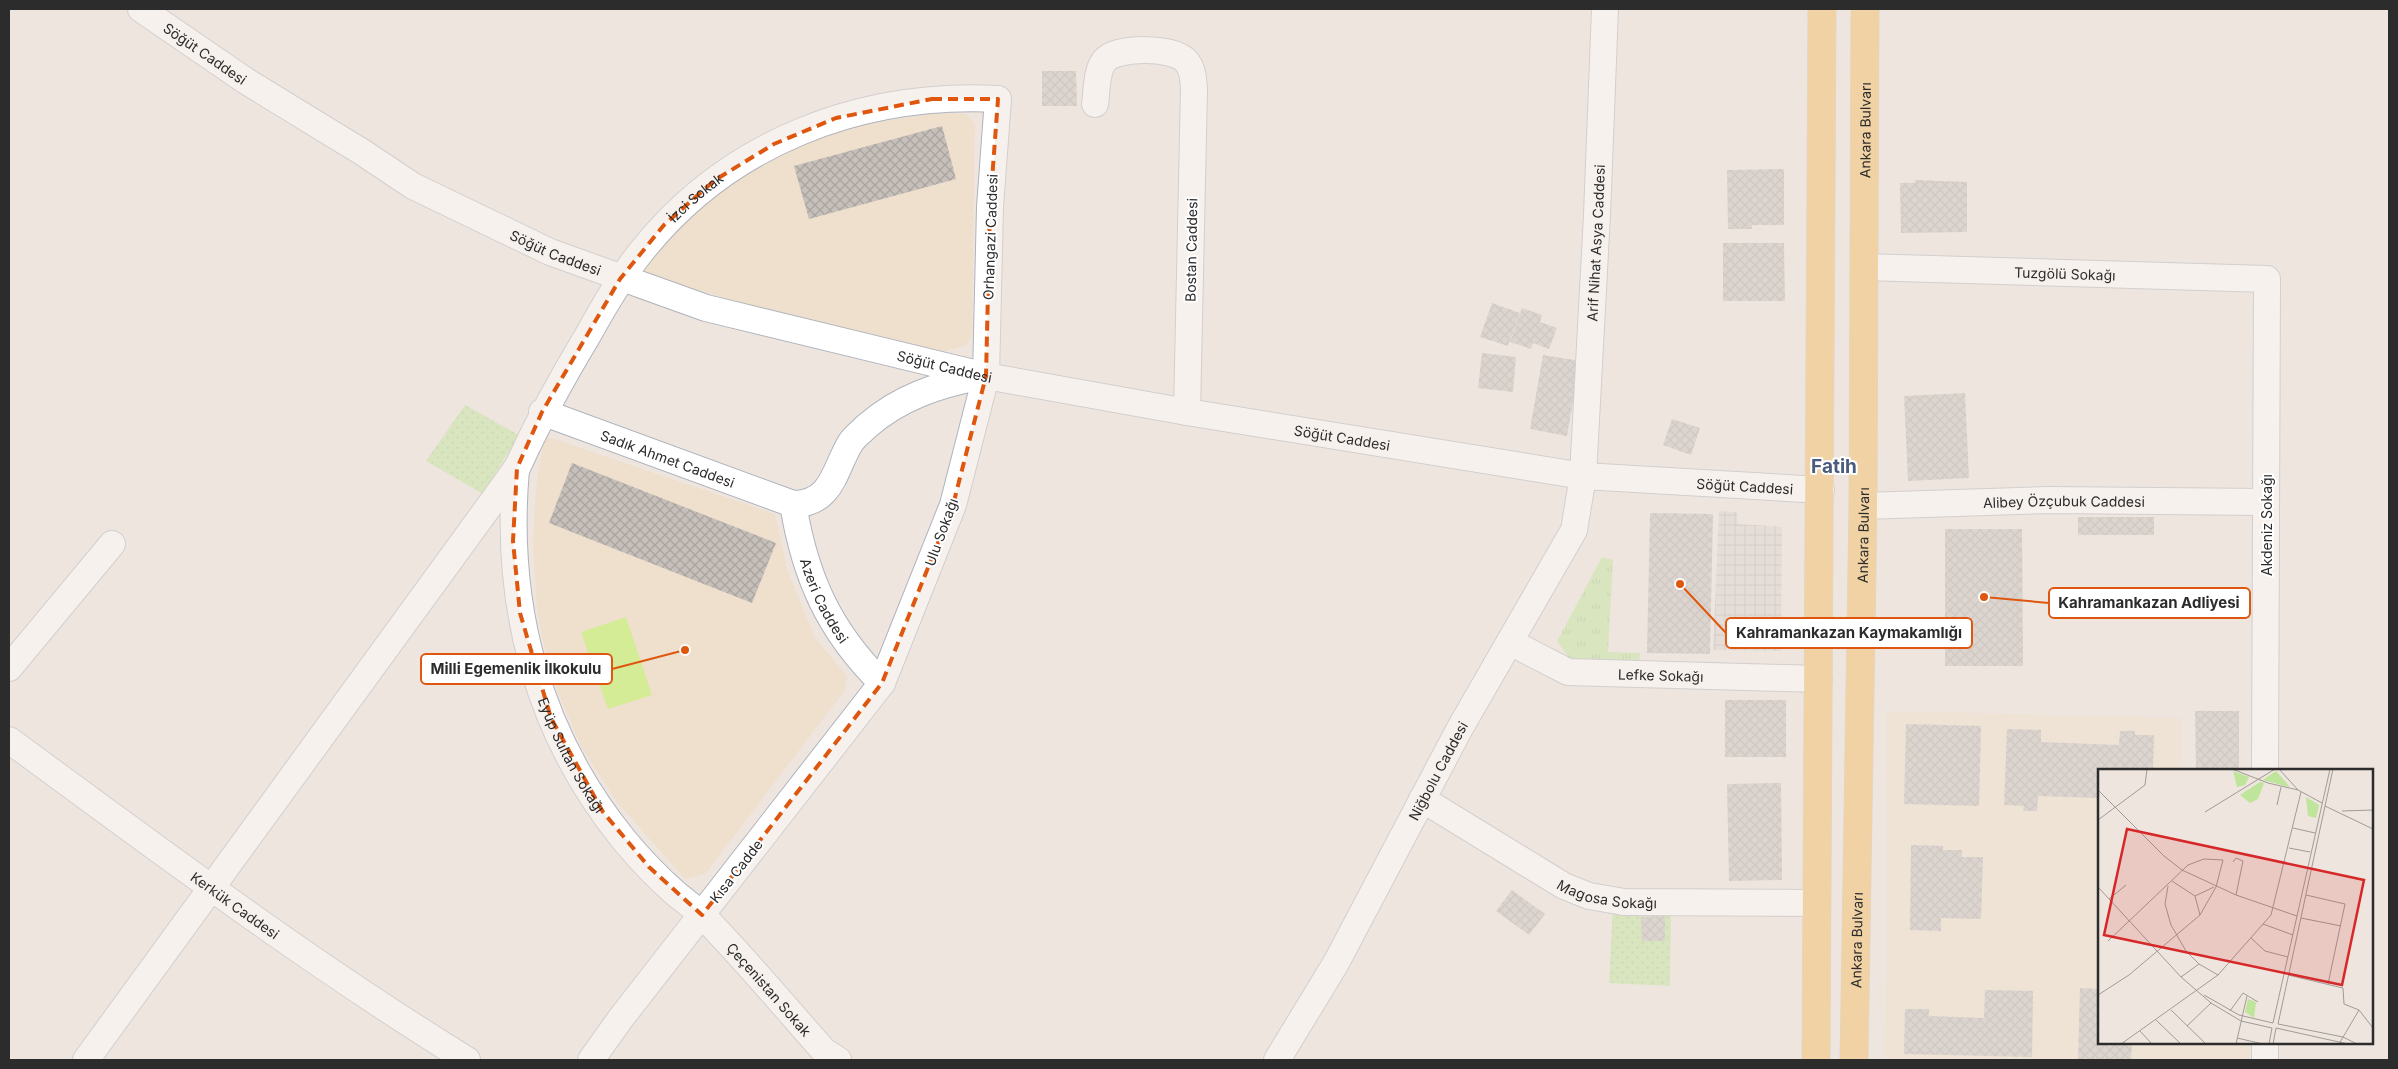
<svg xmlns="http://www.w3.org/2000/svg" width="2398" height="1069" font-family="Inter,sans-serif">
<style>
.education{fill:#efdfcd}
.grass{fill:url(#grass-tufts)}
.park{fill:url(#park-dots)}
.pitch{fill:#d4ec96}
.plaza{fill:url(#plaza-grid)}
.building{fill:url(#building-cross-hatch)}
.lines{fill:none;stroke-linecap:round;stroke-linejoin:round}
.minor-casing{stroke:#aeb3bc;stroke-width:28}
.major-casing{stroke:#c4c4c4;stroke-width:29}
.minor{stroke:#fff;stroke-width:26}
.major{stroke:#f3bb5e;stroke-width:28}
.marked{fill:none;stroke:#df570e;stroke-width:4;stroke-dasharray:10 6;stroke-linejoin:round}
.labels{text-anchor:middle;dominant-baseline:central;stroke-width:4;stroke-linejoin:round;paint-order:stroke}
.street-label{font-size:14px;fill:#2c2c2c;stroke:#fff}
.district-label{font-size:19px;font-weight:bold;fill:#4b5b7e;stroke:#fff}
.inset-road{fill:none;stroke:#a09b97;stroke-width:1}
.view{fill:#d62828;fill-opacity:0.15;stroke:#d62828;stroke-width:2.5}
.inset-edge{fill:none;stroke:#2c2c2c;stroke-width:2.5}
.leader{fill:none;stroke:#df570e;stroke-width:2}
.callout-dot{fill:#df570e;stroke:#fff;stroke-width:2}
.callout{fill:#fff;stroke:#df570e;stroke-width:2}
.callout-label{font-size:15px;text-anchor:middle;font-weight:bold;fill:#2c2c2c}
</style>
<defs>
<pattern id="grass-tufts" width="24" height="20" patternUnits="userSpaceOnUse" patternTransform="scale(1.25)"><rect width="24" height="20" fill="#bee59a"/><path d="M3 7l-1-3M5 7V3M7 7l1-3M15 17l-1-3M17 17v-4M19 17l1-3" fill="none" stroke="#a3c585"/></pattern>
<pattern id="park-dots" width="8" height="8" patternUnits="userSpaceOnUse" patternTransform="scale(1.25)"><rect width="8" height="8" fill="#bee59a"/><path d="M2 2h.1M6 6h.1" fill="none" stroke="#a3c585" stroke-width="1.8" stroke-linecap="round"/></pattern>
<pattern id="plaza-grid" width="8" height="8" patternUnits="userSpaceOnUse" patternTransform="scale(1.25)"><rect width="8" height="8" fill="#dad5d1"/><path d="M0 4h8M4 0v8" fill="none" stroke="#bbb7b4"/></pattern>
<pattern id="building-cross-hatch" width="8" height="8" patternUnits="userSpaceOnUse" patternTransform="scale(1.25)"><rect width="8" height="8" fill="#c6bfba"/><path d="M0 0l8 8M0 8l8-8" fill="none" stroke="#aaa4a0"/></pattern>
</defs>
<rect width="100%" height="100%" fill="#eee5de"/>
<!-- education -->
<g class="education">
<path d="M958 113 966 114 975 123 972 337 965 346 924 356 790 318 643 273 640 259 707 197 786 151 842 130 870 123 928 114Z"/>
<path d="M545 436 775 514 788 572 815 638 847 676 845 690 705 874 685 879 617 802 582 748 556 688 542 636 537 609 533 547 536 487Z"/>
<path d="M1887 711 2182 718 2181 770H2099V1043H2250V1060H1891L1884 1054 1887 949Z"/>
</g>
<!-- grass -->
<path class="grass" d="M1602 557 1613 560 1608 652 1640 653 1639 665 1573 663 1557 641Z"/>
<!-- park -->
<g class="park">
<path d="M465 405 519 435 483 494 426 461Z"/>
<path d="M1613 908 1671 909 1670 986 1609 983Z"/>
</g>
<!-- pitch -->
<path class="pitch" d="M626 617 652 695 608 709 581 632Z"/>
<!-- plaza -->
<path class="plaza" d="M1719 511 1737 512 1738 524 1782 527 1781 651 1713 650Z"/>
<!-- building -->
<g class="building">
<path d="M1042 71H1076L1077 106H1042Z"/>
<path d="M942 126 956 179 809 219 794 166Z"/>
<path d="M1784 169V225H1752V229H1728L1727 170Z"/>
<path d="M1915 180 1967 182V232L1901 233 1900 183H1915Z"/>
<path d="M1723 243H1784L1785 301H1723Z"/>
<path d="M1492 303 1520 313 1508 346 1480 337Z"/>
<path d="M1522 308 1542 315 1540 322 1557 328 1549 349 1533 343 1531 349 1510 342Z"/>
<path d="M1482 353 1516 357 1513 392 1478 388Z"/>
<path d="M1543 355 1580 361 1567 436 1530 429Z"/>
<path d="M1965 393 1969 478 1908 481 1904 396Z"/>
<path d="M1672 419 1700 428 1691 455 1663 445Z"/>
<path d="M572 463 776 543 752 603 549 523Z"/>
<path d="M1650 513 1713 514 1710 654 1647 653Z"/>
<rect x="2078" y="517" width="76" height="18"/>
<path d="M1945 529H2022L2023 666H1945Z"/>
<rect x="1725" y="700" width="61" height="57"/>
<path d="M2195 711H2239V770H2196Z"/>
<path d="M1906 724 1981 726 1979 806 1904 804Z"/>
<path d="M2007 729 2041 730V742L2119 745 2120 731H2135V735H2154L2153 770H2099V798L2038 796 2037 811H2023L2024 806 2004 805Z"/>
<path d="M1781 783 1782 880 1729 881 1727 784Z"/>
<path d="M1911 845 1943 846V850H1962V857H1983L1981 919 1941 918V931L1910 930Z"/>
<path d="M1512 890 1545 914 1529 935 1496 911Z"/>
<path d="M1665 916V941H1642L1641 917Z"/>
<path d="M2080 988 2099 989V1043H2132L2131 1060H2078Z"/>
<path d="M1985 990 2033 991 2032 1057 1904 1054 1905 1009H1929V1016L1984 1018Z"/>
</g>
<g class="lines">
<defs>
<g id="minor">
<path id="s1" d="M141 9 246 81 362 152 413 186 550 252 706 308 986 376 1187 412 1583 476 1821 490"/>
<path d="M1095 104C1097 92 1096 68 1106 59 1120 47 1171 47 1185 60 1193 68 1193 78 1194 89L1187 412"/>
<path id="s2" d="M1864 267 2267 279 2265 770"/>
<path id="s3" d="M542 412 793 504C833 504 834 469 851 442 855 436 862 431 867 426 899 398 937 385 978 377"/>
<path id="s4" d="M516 469C504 605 537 733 624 840 639 858 656 876 674 892 683 900 694 907 703 916 745 959 784 1006 824 1051L838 1060"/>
<path id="s5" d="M793 504C805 577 829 631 882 683"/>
<path id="s6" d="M1863 506 2048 500 2265 502"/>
<path id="s7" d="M1510 642 1568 672 1819 679"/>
<path d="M9 668 112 544"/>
<path id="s8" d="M9 740C159 850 308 962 467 1060"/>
<path id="s9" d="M1422 799 1564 886 1589 896 1624 902 1817 903"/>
<path id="s10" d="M86 1060 517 468C538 422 562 378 588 335 604 306 620 278 641 252 728 142 861 92 998 99L990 207 986 376 953 505 882 683 621 1018 591 1060"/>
<path id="s11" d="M1277 1060 1336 963 1460 728 1574 530 1583 476 1597 215 1605 9"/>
<path d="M2265 1060V1043"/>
</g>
<g id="major">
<path d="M1816 1060 1822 9"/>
<path id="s12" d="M1854 1060 1863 506 1865 9"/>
</g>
</defs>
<!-- minor casing -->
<use href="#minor" class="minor-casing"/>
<!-- major casing -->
<use href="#major" class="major-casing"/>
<!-- minor -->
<use href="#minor" class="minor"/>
<!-- major -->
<use href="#major" class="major"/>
</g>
<!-- marked area -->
<path d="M0 0H2398V1069H0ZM932 99H998L990 207 986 376 953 505 882 683 702 915 649 867 603 812 551 718 520 613 513 541 517 468 542 412 620 279 664 225 715 180 774 144 836 118Z" fill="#eee5de" fill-opacity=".55" fill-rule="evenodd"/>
<path class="marked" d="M932 99H998L990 207 986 376 953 505 882 683 702 915 649 867 603 812 551 718 520 613 513 541 517 468 542 412 620 279 664 225 715 180 774 144 836 118Z"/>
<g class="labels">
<!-- street labels -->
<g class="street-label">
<text stroke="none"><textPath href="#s1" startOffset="78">Söğüt Caddesi</textPath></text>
<text stroke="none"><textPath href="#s12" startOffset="930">Ankara Bulvarı</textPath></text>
<text stroke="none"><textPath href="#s10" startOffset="1059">İzci Sokak</textPath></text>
<text transform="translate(990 237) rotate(-88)">Orhangazi Caddesi</text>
<text stroke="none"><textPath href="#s11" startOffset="896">Arif Nihat Asya Caddesi</textPath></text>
<text transform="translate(1191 250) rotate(-89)">Bostan Caddesi</text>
<text stroke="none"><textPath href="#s1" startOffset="482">Söğüt Caddesi</textPath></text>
<text stroke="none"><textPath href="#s2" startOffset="201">Tuzgölü Sokağı</textPath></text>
<text stroke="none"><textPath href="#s1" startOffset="888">Söğüt Caddesi</textPath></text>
<text stroke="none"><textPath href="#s1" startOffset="1292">Söğüt Caddesi</textPath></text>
<text stroke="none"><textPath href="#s3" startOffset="134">Sadık Ahmet Caddesi</textPath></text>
<text stroke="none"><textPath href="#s1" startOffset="1698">Söğüt Caddesi</textPath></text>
<text stroke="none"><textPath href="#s6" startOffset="201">Alibey Özçubuk Caddesi</textPath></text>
<text transform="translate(2266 525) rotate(-90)">Akdeniz Sokağı</text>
<text transform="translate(941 532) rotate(-70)">Ulu Sokağı</text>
<text stroke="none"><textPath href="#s12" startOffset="525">Ankara Bulvarı</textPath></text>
<text stroke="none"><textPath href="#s5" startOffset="102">Azeri Caddesi</textPath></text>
<text stroke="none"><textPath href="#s7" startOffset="158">Lefke Sokağı</textPath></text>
<text stroke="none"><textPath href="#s4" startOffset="296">Eyüp Sultan Sokağı</textPath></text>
<text stroke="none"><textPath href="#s11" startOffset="331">Niğbolu Caddesi</textPath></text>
<text transform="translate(736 871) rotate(-52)">Kısa Cadde</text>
<text stroke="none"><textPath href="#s9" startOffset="211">Magosa Sokağı</textPath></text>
<text stroke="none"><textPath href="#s8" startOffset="280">Kerkük Caddesi</textPath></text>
<text stroke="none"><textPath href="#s12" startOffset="120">Ankara Bulvarı</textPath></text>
<text stroke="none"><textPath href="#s4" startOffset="605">Çeçenistan Sokak</textPath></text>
</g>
<!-- district labels -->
<g class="district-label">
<text x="1834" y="466">Fatih</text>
</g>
</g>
<!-- overview -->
<g transform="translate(2098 769)">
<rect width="275" height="275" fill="#eee5de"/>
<path d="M135 2 151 8 147 16 139 18ZM178 2 191 17V18L165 11ZM162 13 166 14 160 30 152 34 142 26ZM208 28 221 36 218 49 210 47ZM150 230 158 233 156 249 147 243Z" fill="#bee59a"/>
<path class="inset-road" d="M134 0 170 14 200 21M181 0 200 21 224 34M0 21 66 87 84 101 138 126 199 147M179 36 183 18M227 37 275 60M244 42 275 41M107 43 177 0M0 51 47 16 49 0M195 59 217 64M191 79 212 83M135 93 138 89 145 92 138 126M74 112 97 127M70 117 67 135 73 156 88 182 101 195 120 206M0 118 83 208 113 234 143 252 174 259M208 126 247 135 230 215M97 127 116 118M97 127 102 146M11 130 28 116M203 149 243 157M165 155 195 166M153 169 167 182 190 188M190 206 245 219 246 235 261 241 275 259M83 208 101 195M0 226 31 206 102 146 118 118 125 91 106 90 90 96 10 172M106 226 141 246 175 254M73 241 108 275M132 242 145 224 160 233M58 251 83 275M175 254 232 0M180 255 245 268 259 275M180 255 235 0M89 257 113 234M178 259 250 275M42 262 54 275M139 269 165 275M23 275 120 206 173 146 203 23M138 275 149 227M171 275 174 259M175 275 178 259M241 275 261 241"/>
<path class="view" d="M29 60 266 111 244 216 6 166Z"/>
<rect width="275" height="275" class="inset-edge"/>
</g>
<!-- callouts -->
<path class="leader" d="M1984 597L2049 603M1680 584L1726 633M685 650L612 669"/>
<g class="callout-dot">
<circle cx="1984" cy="597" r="5"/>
<circle cx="1680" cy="584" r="5"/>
<circle cx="685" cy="650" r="5"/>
</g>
<g class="callout">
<rect x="2049" y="588" width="201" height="30" rx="5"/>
<rect x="1726" y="618" width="246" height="30" rx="5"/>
<rect x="421" y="654" width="191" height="30" rx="5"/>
</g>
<g class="callout-label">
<text x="2149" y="608">Kahramankazan Adliyesi</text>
<text x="1849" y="638">Kahramankazan Kaymakamlığı</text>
<text x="516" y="674">Milli Egemenlik İlkokulu</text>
</g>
<!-- border -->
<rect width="2398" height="1069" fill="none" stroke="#2c2c2c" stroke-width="20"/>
</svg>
